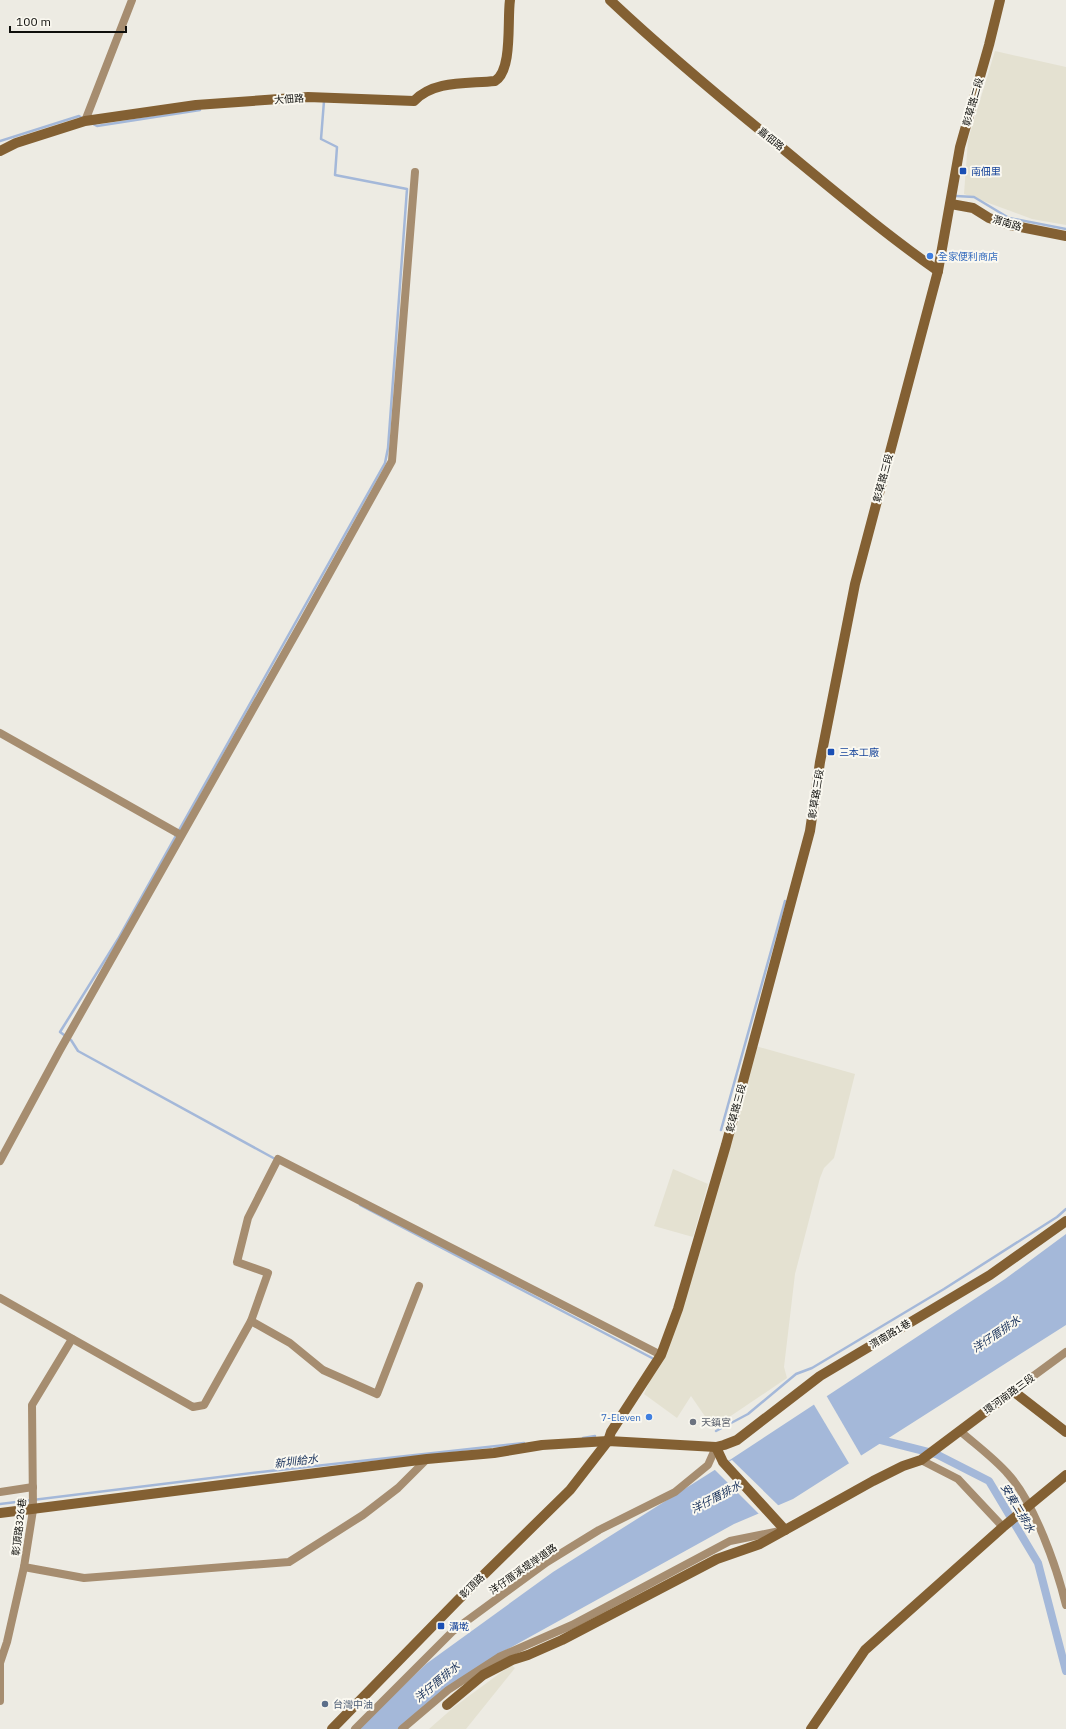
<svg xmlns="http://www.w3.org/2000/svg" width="1066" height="1729" font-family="'IBM Plex Sans','Noto Sans TC',sans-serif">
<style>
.built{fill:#e4e1d1}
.water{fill:#a4b8d9}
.pier{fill:#edebe3}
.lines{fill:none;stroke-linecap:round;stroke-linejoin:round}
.stream{stroke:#a4b8d9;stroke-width:2.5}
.canal{stroke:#a4b8d9;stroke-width:8}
.street{stroke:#a68d70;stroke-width:8}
.secondary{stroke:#836033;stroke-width:10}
.transit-dot{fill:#1a4fb4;stroke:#faf8f0;stroke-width:1.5}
.shop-dot{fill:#3f7fe0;stroke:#faf8f0;stroke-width:1.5}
.worship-dot{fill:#6b7280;stroke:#faf8f0;stroke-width:1.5}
.service-dot{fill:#5c6f8a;stroke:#faf8f0;stroke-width:1.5}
.labels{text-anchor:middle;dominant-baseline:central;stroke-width:4;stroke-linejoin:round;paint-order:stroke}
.street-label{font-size:10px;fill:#0f0f0c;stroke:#faf8f0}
.transit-label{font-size:10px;fill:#164399;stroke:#faf8f0;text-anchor:start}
.shop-label{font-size:10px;fill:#366cbe;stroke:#faf8f0;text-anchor:start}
.worship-label{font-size:10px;fill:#5b616d;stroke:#faf8f0;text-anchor:start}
.service-label{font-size:10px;fill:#4e5e75;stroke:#faf8f0;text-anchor:start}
.water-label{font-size:11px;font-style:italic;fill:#162f59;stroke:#faf8f0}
</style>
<rect width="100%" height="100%" fill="#edebe3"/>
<!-- built -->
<g class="built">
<path d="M995 51 1066 67V225L1032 219 964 194 968 140Z"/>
<path d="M752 1045 855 1074 834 1158 824 1168 820 1178 795 1274 784 1367 787 1378 713 1428 691 1396 677 1418 644 1394 661 1355Z"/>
<path d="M673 1169 708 1184 693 1237 654 1226Z"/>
<path d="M511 1665 515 1668 466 1729H429L454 1707Z"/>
</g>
<!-- water -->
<path class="water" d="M1066 1234V1325L793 1499 734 1524 497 1655 399 1729H358L426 1664 553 1572 713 1471 1005 1279Z"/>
<!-- pier -->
<g class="pier">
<path d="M826 1395 862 1457 850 1465 813 1403Z"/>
<path d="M732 1460 780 1507 760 1515 714 1469Z"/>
</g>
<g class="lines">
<!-- stream -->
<g class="stream">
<path d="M91 123 97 126 200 110"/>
<path d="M0 141 79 116 83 119"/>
<path d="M956 196 974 197 1009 218 1066 229"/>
<path d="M721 1130 785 901"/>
<path d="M277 1160 78 1051 71 1040 60 1032 118 939 385 463 388 448 407 189 335 175 337 147 321 139 324 101"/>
<path d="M360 1205 652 1358"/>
<path d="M716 1431 748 1414 796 1374 812 1368 944 1289 1057 1217 1066 1209"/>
<path d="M583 1438 595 1436"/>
<path d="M0 1504 261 1472 524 1443"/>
</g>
<!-- canal -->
<path class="canal" d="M873 1438 936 1454 989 1481 1038 1563 1066 1671"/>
<!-- street -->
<g class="street">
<path d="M85 121 132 0"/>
<path d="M0 733 181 835"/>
<path d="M0 1161 60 1050 303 621 392 461 415 172"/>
<path d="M0 1298 193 1407 204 1405 251 1321 268 1273 237 1262 248 1218 278 1159 661 1355"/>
<path d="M251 1321 290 1343 323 1370 377 1394 419 1286"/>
<path d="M1013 1391 1066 1352"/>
<path d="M960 1431C976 1445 994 1458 1008 1474 1034 1502 1057 1568 1066 1605"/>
<path d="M921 1460 958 1479 1003 1527"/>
<path d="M0 1492 33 1487"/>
<path d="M24 1567 84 1578 289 1562 363 1515 398 1488 427 1459"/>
<path d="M0 1701V1663L7 1642 24 1567 33 1510 32 1405 72 1339"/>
<path d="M355 1729 453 1631 547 1562 599 1530 675 1492 708 1465 716 1447"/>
<path d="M402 1729 448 1690 499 1657 572 1625 730 1541 780 1531"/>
</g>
<!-- secondary -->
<g class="secondary">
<path d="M610 0C665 52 723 100 782 148 833 190 884 233 938 271"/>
<path d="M0 151 16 143 85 121 196 105 308 97 414 101C434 80 467 84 495 81 513 70 507 20 510 0"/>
<path d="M951 204 973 208 989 218 1010 225 1066 236"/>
<path d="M716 1447 723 1462 785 1530"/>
<path d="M0 1513 427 1459 494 1453 542 1445 608 1441 716 1447 724 1445 737 1440 820 1376 990 1275 1066 1221"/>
<path d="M447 1705 483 1675 512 1660 528 1655 562 1640 717 1559 760 1544 873 1481 903 1466 921 1460 1013 1391 1066 1432"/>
<path d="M332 1729 459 1599 570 1490 608 1441 611 1432 661 1355 678 1309 726 1145 810 831 820 762 855 584 938 271 960 147 989 45 1000 0"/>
<path d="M811 1729 865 1650 1003 1527 1066 1475"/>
</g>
</g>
<!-- markers -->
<g class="transit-dot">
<rect x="959" y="167" width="8" height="8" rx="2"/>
<rect x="827" y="748" width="8" height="8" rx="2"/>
<rect x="437" y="1622" width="8" height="8" rx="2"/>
</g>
<g class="shop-dot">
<circle cx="930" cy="256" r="4"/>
<circle cx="649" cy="1417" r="4"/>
</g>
<circle class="worship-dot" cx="693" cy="1422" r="4"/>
<circle class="service-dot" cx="325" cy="1704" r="4"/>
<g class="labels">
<!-- street labels -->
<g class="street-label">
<text transform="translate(289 99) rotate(-4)">大佃路</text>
<text transform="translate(973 102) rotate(-74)">彰草路二段</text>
<text transform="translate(771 139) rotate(39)">嘉佃路</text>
<text transform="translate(1007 223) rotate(17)">渭南路</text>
<text transform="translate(883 478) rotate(-75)">彰草路三段</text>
<text transform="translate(816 794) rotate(-81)">彰草路三段</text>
<text transform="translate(736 1108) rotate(-75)">彰草路三段</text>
<text transform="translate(890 1334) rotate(-31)">渭南路1巷</text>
<text transform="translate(1009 1394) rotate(-36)">環河南路三段</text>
<text transform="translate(19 1527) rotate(-83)">彰頂路326巷</text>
<text transform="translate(523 1569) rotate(-35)">洋仔厝溪堤岸道路</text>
<text transform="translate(472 1586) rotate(-44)">彰頂路</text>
</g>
<!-- transit labels -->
<g class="transit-label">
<text x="971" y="171">南佃里</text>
<text x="839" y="752">三本工廠</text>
<text x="449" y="1626">溝墘</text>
</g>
<!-- shop labels -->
<g class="shop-label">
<text x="938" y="256">全家便利商店</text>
<text x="641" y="1417" text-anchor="end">7-Eleven</text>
</g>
<!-- worship labels -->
<g class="worship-label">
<text x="701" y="1422">天鎮宮</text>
</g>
<!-- service labels -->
<g class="service-label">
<text x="333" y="1704">台灣中油</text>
</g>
<!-- water labels -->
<g class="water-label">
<text transform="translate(996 1334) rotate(-34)">洋仔厝排水</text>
<text transform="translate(296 1461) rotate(-7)">新圳給水</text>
<text transform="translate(716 1497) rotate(-28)">洋仔厝排水</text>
<text transform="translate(1018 1508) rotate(59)">安東二排水</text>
<text transform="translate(437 1682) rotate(-40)">洋仔厝排水</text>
</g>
</g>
<!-- scale -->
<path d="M10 26v6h116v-6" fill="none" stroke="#0f0f0c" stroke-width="2"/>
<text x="16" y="26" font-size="12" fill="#0f0f0c" stroke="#faf8f0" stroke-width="3" paint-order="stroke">100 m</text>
</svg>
